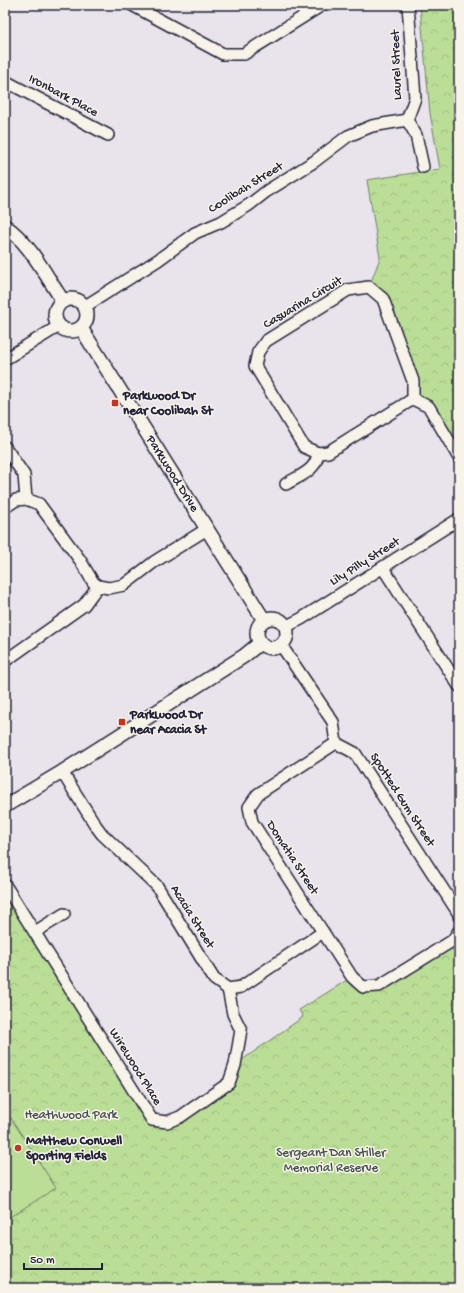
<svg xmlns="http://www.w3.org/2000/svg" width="464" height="1293" font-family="'Gochi Hand',sans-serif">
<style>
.forest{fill:url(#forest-crowns);stroke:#6e8069}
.pitch{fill:#bbde97;stroke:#6e8069}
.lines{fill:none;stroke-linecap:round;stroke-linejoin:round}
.minor-casing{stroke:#22223b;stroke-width:14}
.tertiary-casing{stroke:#22223b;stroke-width:16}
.minor{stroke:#f7f3e8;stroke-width:11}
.tertiary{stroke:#f7f3e8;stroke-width:13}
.poi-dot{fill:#c8321e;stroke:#f7f3e8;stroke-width:1.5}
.labels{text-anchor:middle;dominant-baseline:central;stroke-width:3;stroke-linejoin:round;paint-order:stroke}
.street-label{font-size:13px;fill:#22223b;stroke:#f7f3e8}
.poi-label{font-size:13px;font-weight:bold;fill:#22223b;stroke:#f7f3e8;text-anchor:start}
.park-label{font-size:13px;fill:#485152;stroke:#f7f3e8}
</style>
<defs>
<pattern id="forest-crowns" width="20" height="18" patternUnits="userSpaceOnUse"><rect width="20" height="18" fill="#bbde97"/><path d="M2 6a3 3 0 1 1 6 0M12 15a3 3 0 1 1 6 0" fill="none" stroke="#a0be83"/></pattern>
</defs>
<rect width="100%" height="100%" fill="#e9e3eb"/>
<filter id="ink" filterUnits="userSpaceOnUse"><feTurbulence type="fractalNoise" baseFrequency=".025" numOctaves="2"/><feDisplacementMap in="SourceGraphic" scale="8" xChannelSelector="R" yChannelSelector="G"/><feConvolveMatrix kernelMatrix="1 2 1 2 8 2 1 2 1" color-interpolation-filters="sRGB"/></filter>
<g filter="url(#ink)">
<!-- forest -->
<g class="forest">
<path d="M420 5H459V458L429 407 413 399 383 299 369 287 380 258 367 180 440 169 430 113Z"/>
<path d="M5 885 151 1120 167 1122 229 1083 235 1065 303 1017 299 1010 352 977 363 987 379 986 459 931V1288H5Z"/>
</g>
<!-- pitch -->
<path class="pitch" d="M5 1109 56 1188 5 1220Z"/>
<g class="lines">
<defs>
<g id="minor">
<path d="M132 5 223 54H244L322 5"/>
<path d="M408 5 415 98 407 120 416 135 423 167"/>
<path d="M5 81 108 135"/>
<path d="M84 307 158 260 195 233 221 222 249 205 267 191 315 161 348 136 372 126 407 120"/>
<path d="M5 359 59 326"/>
<path d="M413 399 328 452 318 453 304 447 255 366 258 352 266 341 348 290 369 287 383 299 413 381V399L429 407 459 458"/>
<path d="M5 447 24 475 26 499"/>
<path d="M286 484C301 475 316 471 318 453"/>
<path d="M5 507 16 500 26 499 39 504 80 560 93 582 98 586 109 588 124 585 154 562 207 529"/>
<path d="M383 568 459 686"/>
<path d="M285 627 301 619 459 519"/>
<path d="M281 645 333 722 336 743 355 753 459 914V916"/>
<path d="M5 661 84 605 98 586"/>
<path d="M336 743 258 794 249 807 252 822 352 977 363 987 379 986 452 941 459 931"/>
<path d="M62 772 96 826 102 834 157 886 214 979 228 989 241 987 323 932"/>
<path d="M5 885 152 1120 167 1122 180 1117 229 1083 235 1065 241 1030 233 1014 228 989"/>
<path d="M35 932 64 914"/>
</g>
<g id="tertiary">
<path d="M5 226C31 244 45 275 63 301"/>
<circle cx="71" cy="315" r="16"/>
<path id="s1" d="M81 328 264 620"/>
<circle cx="272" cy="633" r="15"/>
<path d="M5 806 62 772 244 656 260 643"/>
</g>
</defs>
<!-- minor casing -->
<use href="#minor" class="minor-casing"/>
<!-- tertiary casing -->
<use href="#tertiary" class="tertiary-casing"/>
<!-- minor -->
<use href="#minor" class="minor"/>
<!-- tertiary -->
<use href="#tertiary" class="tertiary"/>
</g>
</g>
<!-- markers -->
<g class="poi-dot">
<rect x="111" y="399" width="8" height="8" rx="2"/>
<rect x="118" y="718" width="8" height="8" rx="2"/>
<circle cx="18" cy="1148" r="4"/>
</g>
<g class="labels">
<!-- street labels -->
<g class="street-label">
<text transform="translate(397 65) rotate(-92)">Laurel Street</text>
<text transform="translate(63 96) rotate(28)">Ironbark Place</text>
<text transform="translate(246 188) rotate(-32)">Coolibah Street</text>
<text transform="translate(303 303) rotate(-31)">Casuarina Circuit</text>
<text stroke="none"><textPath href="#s1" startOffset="172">Parkwood Drive</textPath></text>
<text transform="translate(365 562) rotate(-32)">Lily Pilly Street</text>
<text transform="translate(402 800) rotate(57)">Spotted Gum Street</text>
<text transform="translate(292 858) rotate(57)">Domatia Street</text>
<text transform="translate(192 917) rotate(58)">Acacia Street</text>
<text transform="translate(135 1067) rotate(58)">Wirewood Place</text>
</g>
<!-- poi labels -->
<g class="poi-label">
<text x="123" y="396">Parkwood Dr<tspan x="123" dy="15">near Coolibah St</tspan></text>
<text x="130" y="715">Parkwood Dr<tspan x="130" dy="15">near Acacia St</tspan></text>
<text x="26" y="1141">Matthew Conwell<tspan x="26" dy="15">Sporting Fields</tspan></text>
</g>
<!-- park labels -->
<g class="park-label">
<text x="71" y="1115">Heathwood Park</text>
<text x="331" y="1153">Sergeant Dan Stiller<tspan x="331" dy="15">Memorial Reserve</tspan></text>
</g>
</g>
<!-- margin -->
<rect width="464" height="1293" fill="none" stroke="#f7f3e8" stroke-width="20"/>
<rect x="10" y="10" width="444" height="1273" fill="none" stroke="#22223b" stroke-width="1.5" filter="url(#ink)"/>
<!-- scale -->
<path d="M24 1263v6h78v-6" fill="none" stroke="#22223b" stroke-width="2"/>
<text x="30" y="1263" font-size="12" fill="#22223b" stroke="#f7f3e8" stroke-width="3" paint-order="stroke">50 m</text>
</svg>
